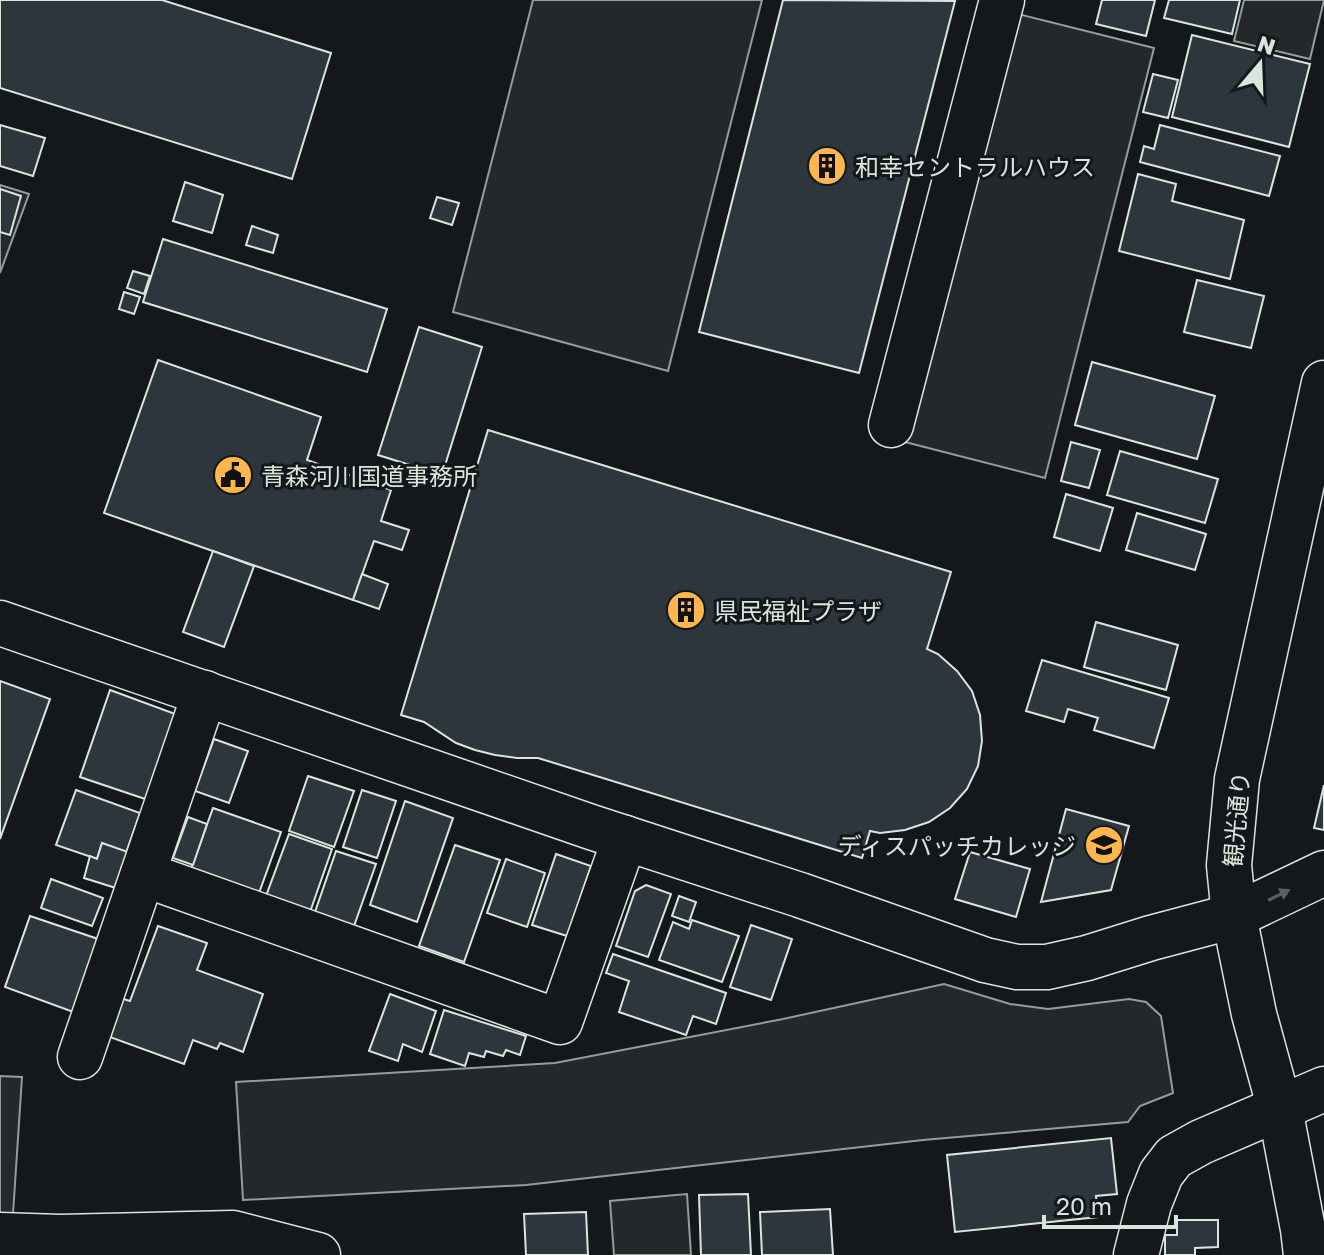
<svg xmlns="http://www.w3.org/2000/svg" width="1324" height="1255" font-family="'Golos Text','Noto Sans JP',sans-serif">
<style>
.parking{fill:#24282b;stroke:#939e99;stroke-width:2}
.building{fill:#2c363c;stroke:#d8e6dc;stroke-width:2}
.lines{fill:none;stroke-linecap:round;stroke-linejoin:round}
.minor-casing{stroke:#d8e6dc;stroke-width:47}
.highway-casing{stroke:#d8e6dc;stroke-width:47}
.minor{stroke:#14181c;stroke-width:44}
.highway{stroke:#14181c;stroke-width:44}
.oneway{fill:#59605f}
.labels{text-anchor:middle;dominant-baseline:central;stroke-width:6;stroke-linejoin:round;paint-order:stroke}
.poi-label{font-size:24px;fill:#d8e6dc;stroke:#14181c;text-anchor:start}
.street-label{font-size:24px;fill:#d8e6dc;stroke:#14181c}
</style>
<rect width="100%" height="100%" fill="#14181c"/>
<!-- parking -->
<g class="parking">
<path d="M533 0H762L668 371 453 312Z"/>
<path d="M1244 0H1324L1310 59 1234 41Z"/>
<path d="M1014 13 1154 48 1045 478 905 442Z"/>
<path d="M0 185 29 194 0 273Z"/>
<path d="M944 984 1010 1004 1048 1009 1129 999 1146 1002 1161 1016 1173 1093 1140 1106 1128 1122 923 1140 526 1185 243 1200 236 1082 555 1063 783 1019Z"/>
<path d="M0 1076 22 1077 13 1214 0 1213Z"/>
<path d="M687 1194 691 1255H614L610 1201Z"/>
</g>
<!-- building -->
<g class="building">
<path d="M0 0H162L331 53 292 179 0 88Z"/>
<path d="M783 0 955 1 859 373 699 332Z"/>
<path d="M1102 0H1155L1146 36 1096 24Z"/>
<path d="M1169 0H1240L1232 34 1164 18Z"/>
<path d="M1192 35 1310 64 1289 147 1172 117Z"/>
<path d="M1153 74 1178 80 1168 118 1143 112Z"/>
<path d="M0 125 45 138 33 176 0 166Z"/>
<path d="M1160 125 1280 156 1269 196 1140 162 1144 146 1154 149Z"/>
<path d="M1138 174 1176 184 1172 201 1244 220 1230 279 1119 251Z"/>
<path d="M185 182 223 195 212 233 173 221Z"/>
<path d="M0 189 21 196 10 235 0 232Z"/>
<path d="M437 197 459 203 452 225 430 218Z"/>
<path d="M252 226 278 235 273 253 246 245Z"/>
<path d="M163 239 387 309 367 372 143 302Z"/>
<path d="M133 271 150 276 144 294 127 288Z"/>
<path d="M1197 280 1264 296 1251 348 1184 332Z"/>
<path d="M124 292 140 297 134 314 119 309Z"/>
<path d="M419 327 482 347 442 475 378 455Z"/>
<path d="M158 360 321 417 307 460 391 490 381 521 409 530 402 550 374 541 353 600 104 513Z"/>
<path d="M1092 362 1215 396 1197 459 1075 425Z"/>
<path d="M488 430 951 572 927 649 938 654 957 671 972 691 980 715 982 741 978 766 967 789 950 808 929 822 905 830 880 833 870 831 862 858 538 758H517L495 755 475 750 456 743 424 722 401 715Z"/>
<path d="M1071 442 1100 450 1089 488 1061 481Z"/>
<path d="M1120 451 1218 479 1205 523 1107 495Z"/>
<path d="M1066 494 1113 508 1100 551 1054 537Z"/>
<path d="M1137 513 1206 534 1195 570 1126 550Z"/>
<path d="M213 551 254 566 224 647 183 632Z"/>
<path d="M362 574 388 584 379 609 353 600Z"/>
<path d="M1096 622 1178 645 1166 690 1084 667Z"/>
<path d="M1042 660 1169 698 1154 748 1094 730 1098 718 1068 709 1064 722 1026 711Z"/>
<path d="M0 681 50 699 0 839Z"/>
<path d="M110 690 178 715 148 800 80 777Z"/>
<path d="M214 739 248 751 229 803 195 791Z"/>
<path d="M308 776 354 791 334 847 289 831Z"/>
<path d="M1324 785V830L1314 828Z"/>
<path d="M76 790 140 813 126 853 102 843 97 859 56 845Z"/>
<path d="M362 790 396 801 377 858 343 847Z"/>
<path d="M405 801 453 818 417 922 370 905Z"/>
<path d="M213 808 281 832 259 893 191 869Z"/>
<path d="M1066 809 1129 826 1111 890 1041 902Z"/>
<path d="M188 817 207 824 193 865 173 858Z"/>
<path d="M289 834 332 849 310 912 266 896Z"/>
<path d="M102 843 131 853 119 889 84 878 90 856 97 859Z"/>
<path d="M455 845 500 860 464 962 419 946Z"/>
<path d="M336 851 376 864 354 926 315 912Z"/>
<path d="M970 852 1030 869 1016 917 955 899Z"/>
<path d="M556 854 591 866 567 936 532 925Z"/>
<path d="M506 859 545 873 527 927 487 913Z"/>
<path d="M51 879 103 898 92 926 41 908Z"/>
<path d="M646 885 671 894 648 957 616 946 635 891Z"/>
<path d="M679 896 696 902 689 922 672 916Z"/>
<path d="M30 916 101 940 76 1013 5 987Z"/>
<path d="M692 920 739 936 722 982 659 960 673 922 689 929Z"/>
<path d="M751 925 792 939 771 1000 730 987Z"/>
<path d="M158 926 207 943 197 970 263 994 243 1052 220 1043 217 1049 193 1040 184 1064 107 1036 120 998 130 1001Z"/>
<path d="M613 954 726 993 716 1024 693 1016 686 1035 619 1012 629 981 606 973Z"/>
<path d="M390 994 436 1011 422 1052 403 1044 398 1061 369 1051Z"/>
<path d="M444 1010 526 1036 520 1055 506 1050 503 1056 486 1051 484 1057 469 1053 465 1066 430 1054Z"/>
<path d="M1111 1138 1117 1194 1096 1196 1098 1217 955 1232 947 1155Z"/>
<path d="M748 1194 751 1255H701L699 1195Z"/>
<path d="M830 1209 833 1255H762L760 1212Z"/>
<path d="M586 1212 588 1255H526L524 1214Z"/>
<path d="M1177 1220H1218V1247L1195 1248V1255H1165V1235H1177Z"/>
</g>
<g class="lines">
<defs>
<g id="minor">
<path d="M891 425 1002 0"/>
<path d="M0 623 591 827 800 895 985 960 1017 967H1047L1087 958 1151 938 1234 916 1324 873"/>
<path d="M143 874 560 1022 625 838"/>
<path d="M80 1057 205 693"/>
<path d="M0 1235 60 1237 233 1233 318 1255"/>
<path d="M1136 1255 1149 1204 1161 1174 1174 1157 1201 1142 1324 1089"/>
</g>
<path id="highway" d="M1306 1255 1303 1229 1280 1109 1254 1014 1234 916 1229 865 1237 779 1324 383"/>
</defs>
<!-- minor casing -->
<use href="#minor" class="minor-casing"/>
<!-- highway casing -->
<use href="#highway" class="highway-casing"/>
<!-- minor -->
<use href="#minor" class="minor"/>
<!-- highway -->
<use href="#highway" class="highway"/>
</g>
<!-- one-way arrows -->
<defs><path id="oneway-solid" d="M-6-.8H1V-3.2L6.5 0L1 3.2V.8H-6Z" transform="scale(2)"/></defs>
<use class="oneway" href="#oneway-solid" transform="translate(1279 895) rotate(-26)"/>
<!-- icons -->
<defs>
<symbol id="building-disc" viewBox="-11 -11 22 22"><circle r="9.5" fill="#ffb74d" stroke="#14181c"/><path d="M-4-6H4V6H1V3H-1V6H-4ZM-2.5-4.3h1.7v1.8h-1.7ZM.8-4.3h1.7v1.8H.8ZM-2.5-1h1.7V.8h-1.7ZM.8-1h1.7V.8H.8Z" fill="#111"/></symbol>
<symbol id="civic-disc" viewBox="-11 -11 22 22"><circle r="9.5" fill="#ffb74d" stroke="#14181c"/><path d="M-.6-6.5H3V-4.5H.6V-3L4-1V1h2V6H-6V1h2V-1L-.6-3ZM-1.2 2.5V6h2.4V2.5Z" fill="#111"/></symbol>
<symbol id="school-disc" viewBox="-11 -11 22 22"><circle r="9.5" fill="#ffb74d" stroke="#14181c"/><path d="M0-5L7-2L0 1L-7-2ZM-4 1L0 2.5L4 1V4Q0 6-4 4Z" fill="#111"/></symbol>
</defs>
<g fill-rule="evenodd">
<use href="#building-disc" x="805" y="144" width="44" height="44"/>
<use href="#civic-disc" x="211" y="453" width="44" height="44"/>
<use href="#building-disc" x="664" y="588" width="44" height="44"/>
<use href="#school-disc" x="1082" y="823" width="44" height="44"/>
</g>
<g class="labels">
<!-- poi labels -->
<g class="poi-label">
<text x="855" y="166">和幸セントラルハウス</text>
<text x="261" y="475">青森河川国道事務所</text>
<text x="714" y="610">県民福祉プラザ</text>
<text x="1076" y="845" text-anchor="end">ディスパッチカレッジ</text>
</g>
<!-- street labels -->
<g class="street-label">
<text transform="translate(1236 819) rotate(-85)">観光通り</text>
</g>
</g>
<!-- north arrow -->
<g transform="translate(1260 64) rotate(19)" stroke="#14181c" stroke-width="6" paint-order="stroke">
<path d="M0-6L14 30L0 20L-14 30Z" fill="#d8e6dc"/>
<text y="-12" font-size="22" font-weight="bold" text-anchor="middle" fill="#d8e6dc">N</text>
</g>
<!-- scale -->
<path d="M1044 1215v12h132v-12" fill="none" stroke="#d8e6dc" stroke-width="4"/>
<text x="1056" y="1215" font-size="24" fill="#d8e6dc" stroke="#14181c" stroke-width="6" paint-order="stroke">20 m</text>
</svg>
